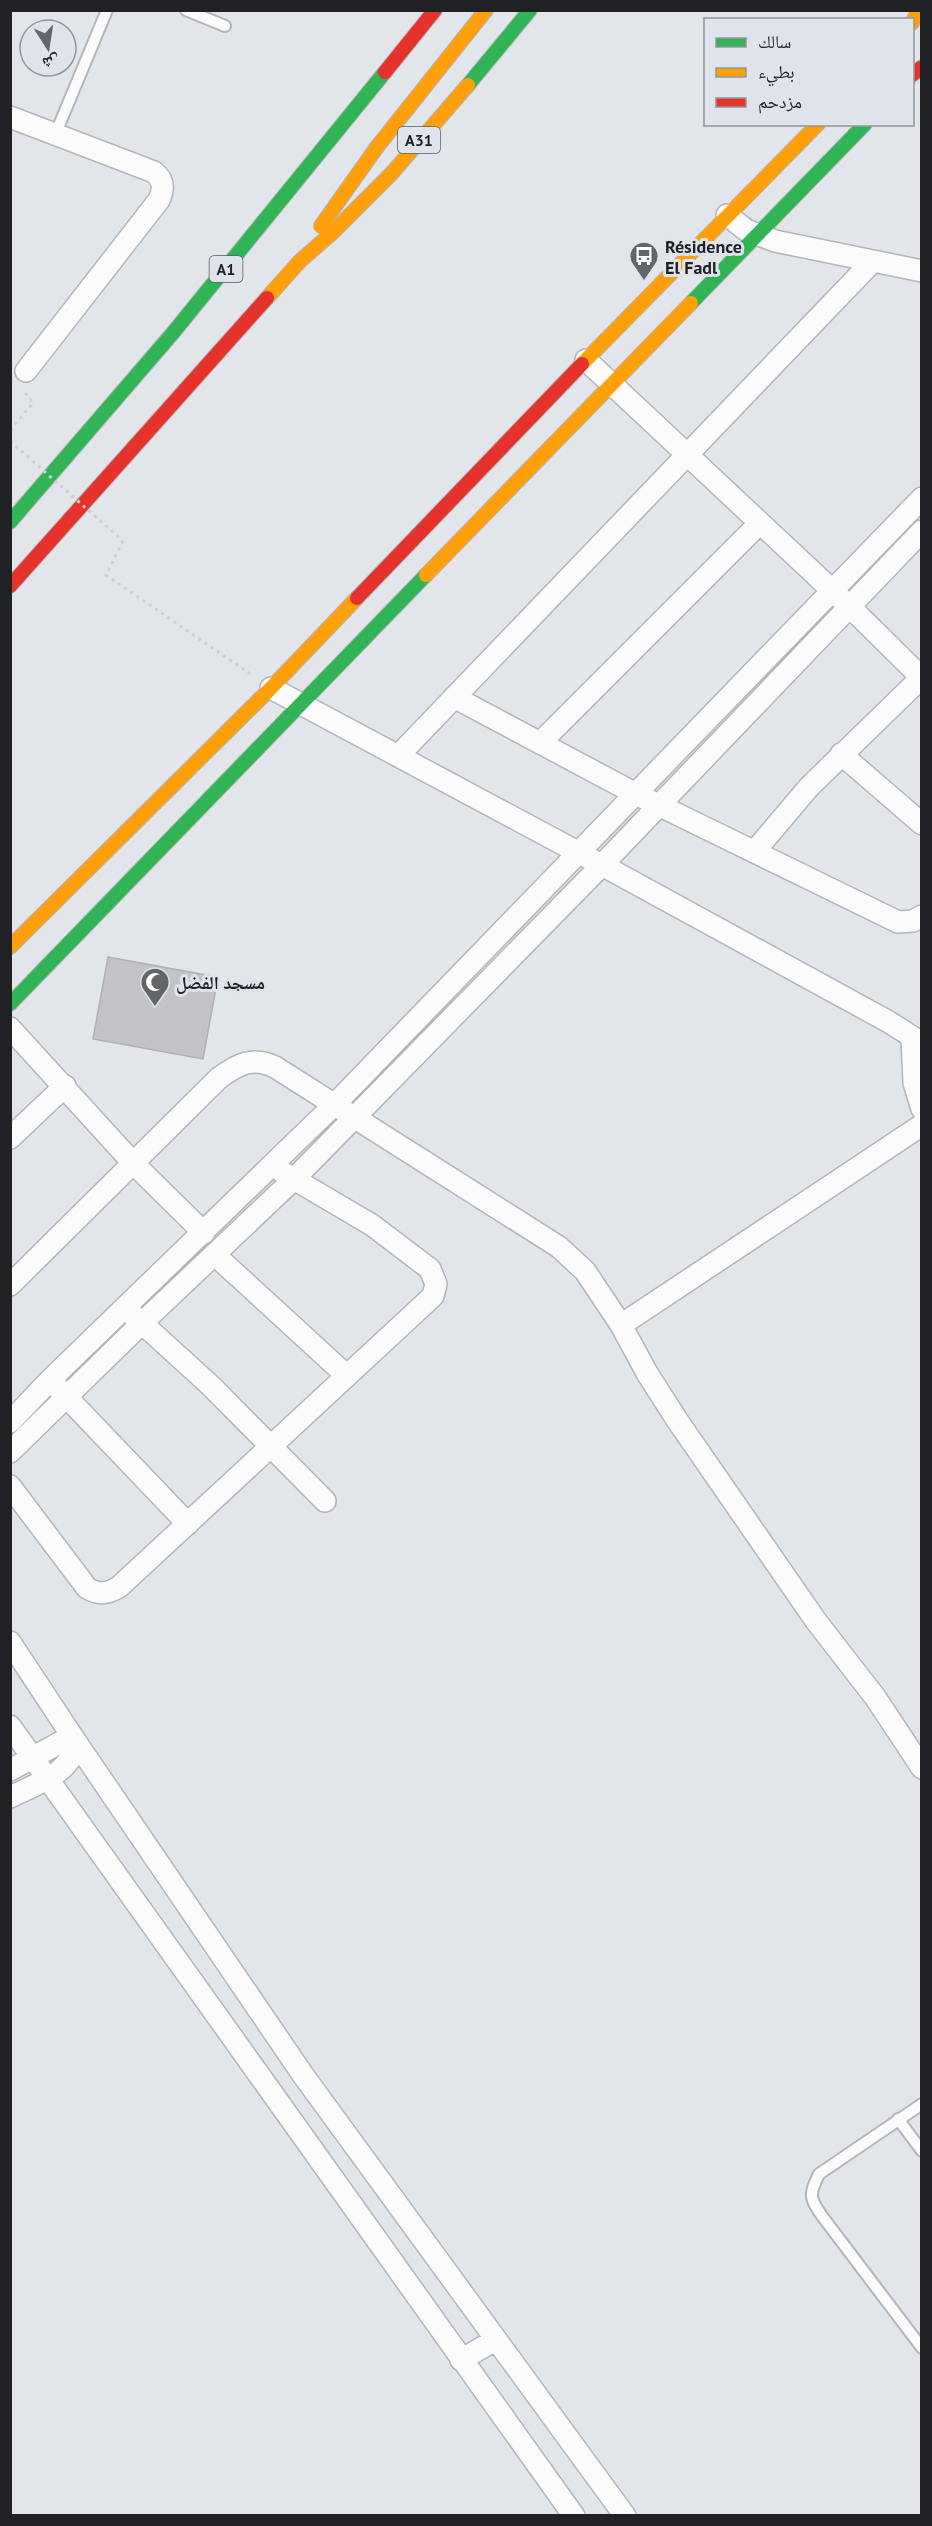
<svg xmlns="http://www.w3.org/2000/svg" width="932" height="2526" viewBox="0 0 932 2526" font-family="'PT Sans','Noto Naskh Arabic',sans-serif">
  <rect width="100%" height="100%" fill="#e2e5e9"/>
  <path fill="#c3c3c7" stroke="#afb0b3" stroke-width="1.5" d="M108 957 218 977 203 1059 93 1039Z"/>
  <g fill="none" stroke-linecap="round" stroke-linejoin="round">
    <g stroke="#b3b5b8" stroke-width="14">
      <path id="lane" d="M186 10 225 26
        M55 135 107 10
        M922 2104 819 2174C809 2195 809 2197 822 2216L922 2348
        M898 2119 922 2151"/>
    </g>
    <g stroke="#b3b5b8" stroke-width="24">
      <path id="street" d="M10 117 154 172C164 180 164 189 159 200L26 371
        M727 215 746 230 775 241 922 271
        M586 360 850 607 922 678
        M271 688 602 865 889 1022 922 1043
        M454 697 636 794 898 922 913 921 922 916
        M540 743 760 523
        M841 754 922 824
        M398 756 873 261
        M754 852 809 787 921 678
        M10 1028 134 1164 204 1233
        M912 1037 914 1083 922 1109
        M10 1138 65 1086
        M215 1255 347 1376
        M10 1285 219 1078C238 1064 253 1056 275 1067L559 1247 585 1271 621 1325 647 1373 677 1420 816 1621 875 1697 922 1768
        M132 1314 211 1386 325 1501
        M621 1325 922 1125
        M57 1387 188 1524
        M10 1422 51 1379 335 1104 922 498
        M10 1452 142 1323 294 1179 602 865 922 531
        M10 1486 87 1588C99 1595 107 1594 119 1587L433 1296 436 1284 430 1269 372 1225 282 1172
        M10 1642 72 1736 303 2075 625 2516
        M10 1726 574 2516
        M10 1770 72 1736C84 1769 32 1786 10 1797
        M461 2360 495 2340"/>
    </g>
    <g stroke="#b3b5b8" stroke-width="16">
      <path id="fast" d="M468 85 530 10
        M691 303 865 124
        M10 522 172 334 385 72
        M10 1004 426 575"/>
    </g>
    <g stroke="#b3b5b8" stroke-width="16">
      <path id="slow" d="M912 23 919 10
        M321 226 377 147 486 10
        M267 298 300 261 332 233 392 173 468 85
        M582 364 818 124
        M426 575 691 303
        M10 947 271 688 357 598"/>
    </g>
    <g stroke="#b3b5b8" stroke-width="16">
      <path id="jam" d="M385 72 435 10
        M912 75 922 67
        M10 586 267 298
        M357 598 582 364"/>
    </g>
    <path stroke="#cecfd0" stroke-width="3" stroke-dasharray="3 4.5" stroke-linecap="butt" d="M10 430 33 403 23 390
      M123 541 106 575 252 675"/>
    <use href="#lane" stroke="#fbfbfc" stroke-width="10"/>
    <use href="#street" stroke="#fbfbfc" stroke-width="21"/>
    <use href="#fast" stroke="#30b455" stroke-width="14"/>
    <use href="#slow" stroke="#ff9f0a" stroke-width="14"/>
    <use href="#jam" stroke="#e5322d" stroke-width="14"/>
    <path stroke="#cecfd0" stroke-width="3" stroke-dasharray="3 4.5" stroke-linecap="butt" d="M10 441 123 541"/>
  </g>
  <defs>
    <g id="bus-pin" transform="scale(1.5)"><path d="M0 17L-7.5 6A9.5 9.5 0 1 1 7.5 6Z" fill="#636669" stroke="#dfe4ec"/><path d="M-5-6H5V4H4V6H2V4H-2V6H-4V4H-5ZM-3.5-4V0h7V-4ZM-3.5 1.2v1.5H-2V1.2ZM2 1.2v1.5H3.5V1.2Z" fill="#fff"/></g>
    <g id="mosque-pin" transform="scale(1.5)"><path d="M0 17L-7.5 6A9.5 9.5 0 1 1 7.5 6Z" fill="#636669" stroke="#dfe4ec"/><path d="M3.5-4.9A6 6 0 1 0 3.5 4.9A5 5 0 1 1 3.5-4.9Z" fill="#fff"/></g>
  </defs>
  <g fill-rule="evenodd">
    <use href="#bus-pin" x="644" y="256"/>
    <use href="#mosque-pin" x="155" y="982"/>
  </g>
  <g text-anchor="middle" dominant-baseline="central" stroke-width="6" stroke-linejoin="round" paint-order="stroke">
    <g fill="#dfe4ec" stroke="#595c60" stroke-width="1.5">
      <rect x="398" y="127" width="42" height="26" rx="4.5"/>
      <rect x="209.5" y="256" width="33" height="26" rx="4.5"/>
    </g>
    <g font-size="16" font-weight="bold" fill="#1f2124">
      <text x="419" y="140">A31</text>
      <text x="226" y="269">A1</text>
    </g>
    <g font-size="18" font-weight="bold" fill="#1f2124" stroke="#dfe4ec" text-anchor="start">
      <text x="665" y="246">Résidence<tspan x="665" dy="21">El Fadl</tspan></text>
      <text x="176" y="982">مسجد الفضل</text>
    </g>
  </g>
  <rect width="932" height="2526" fill="none" stroke="#1f2124" stroke-width="24"/>
  <rect x="704" y="18" width="210" height="108" fill="#dfe4ec" stroke="#92969c" stroke-width="1.5"/>
  <rect x="716" y="38" width="30" height="9" fill="#30b455" stroke="#92969c" stroke-width="1.5"/>
  <text x="758" y="48" font-size="18" fill="#1f2124">سالك</text>
  <rect x="716" y="68" width="30" height="9" fill="#ff9f0a" stroke="#92969c" stroke-width="1.5"/>
  <text x="758" y="78" font-size="18" fill="#1f2124">بطيء</text>
  <rect x="716" y="98" width="30" height="9" fill="#e5322d" stroke="#92969c" stroke-width="1.5"/>
  <text x="758" y="108" font-size="18" fill="#1f2124">مزدحم</text>
  <g transform="translate(48 48) rotate(168)"><circle r="28" fill="#dfe4ec" stroke="#92969c" stroke-width="1.5"/>
  <path d="M0-4.5L10 22L0 15L-10 22Z" fill="#636669"/>
  <text y="-9" font-size="16" font-weight="bold" text-anchor="middle" fill="#1f2124">ش</text>
  </g>
</svg>
